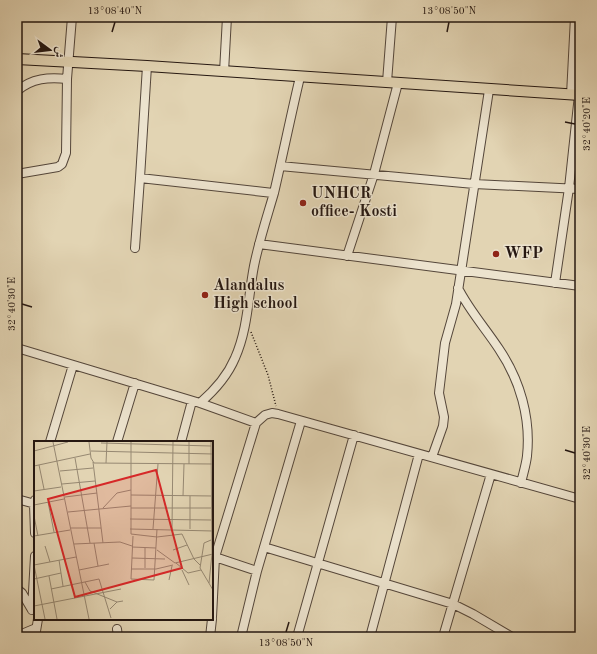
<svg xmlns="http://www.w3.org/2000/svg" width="597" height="654" viewBox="0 0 597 654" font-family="'Old Standard TT',Amiri,serif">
  <rect width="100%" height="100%" fill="#e2d4b3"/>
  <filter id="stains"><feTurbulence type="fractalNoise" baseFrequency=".005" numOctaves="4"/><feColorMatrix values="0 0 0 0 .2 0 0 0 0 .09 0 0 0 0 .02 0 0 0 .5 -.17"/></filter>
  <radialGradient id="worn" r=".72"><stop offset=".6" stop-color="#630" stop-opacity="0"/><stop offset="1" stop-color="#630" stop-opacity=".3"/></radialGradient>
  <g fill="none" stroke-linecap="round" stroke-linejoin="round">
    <g stroke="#54463a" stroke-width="10">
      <path id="minor" d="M224 72 227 17
        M387 82 392 17
        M17 91C32 78 49 77 67 79
        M571 95 575 17
        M280 166 474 184 580 189
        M17 174 58 167 62 164 66 153 67 79 72 17
        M140 178 273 193
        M259 244 580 286
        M135 248 140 178 147 66
        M347 256 374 174 398 83
        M555 283 569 188 579 95
        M458 288C469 310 486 329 499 349 520 380 531 418 527 456 526 465 523 474 521 483
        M17 348 200 403 256 423
        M200 403C215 390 227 377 235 358 248 329 248 297 254 266 259 241 267 217 274 193 283 154 291 115 300 77
        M50 442 73 365
        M117 442 135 383
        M181 442 192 401
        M432 457 443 426 444 417 439 393 445 343 456 304 489 90
        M17 499 35 504
        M35 500 34 504 35 533
        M264 547 453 604 473 614 512 637
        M212 556 257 571
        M17 589 22 593 32 610
        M32 610 35 556
        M212 617 215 557 256 423 265 415 272 413 278 414 580 499
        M117 629 118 637
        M17 636 36 628
        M35 637 38 619
        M210 637 212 619
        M241 637 257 571 301 421
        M297 637 354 435
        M370 637 419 454
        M443 637 491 474"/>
    </g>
    <g stroke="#251711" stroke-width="12">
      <path id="major" d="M17 59 147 66 580 95"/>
    </g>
    <path stroke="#251711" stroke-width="1.5" stroke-dasharray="1 2" stroke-linecap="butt" d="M251 332 268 375 276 406"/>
    <use href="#minor" stroke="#ece3ce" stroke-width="8"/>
    <use href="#major" stroke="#e2d4b3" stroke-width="10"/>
  </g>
  <path fill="none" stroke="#251711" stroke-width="1.5" d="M112 32 115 22M447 32 449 22M565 122 575 124M22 304 32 307M565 450 575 453M286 632 289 622"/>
  <g fill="#8f2418" stroke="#ece3ce" stroke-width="1.5">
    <circle cx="303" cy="203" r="4"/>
    <circle cx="496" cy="254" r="4"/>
    <circle cx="205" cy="295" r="4"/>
  </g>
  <g text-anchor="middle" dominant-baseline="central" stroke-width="3" stroke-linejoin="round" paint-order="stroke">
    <g font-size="16" font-weight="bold" fill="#251711" stroke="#ece3ce" text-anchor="start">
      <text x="311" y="194">UNHCR<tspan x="311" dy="18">office- Kosti</tspan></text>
      <text x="504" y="254">WFP</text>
      <text x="213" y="286">Alandalus<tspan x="213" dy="18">High school</tspan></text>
    </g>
  </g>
  <g transform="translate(34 441)">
    <rect width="179" height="179" fill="#e2d4b3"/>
    <path fill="none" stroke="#968872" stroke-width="1" d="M19 1 55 178M55 1 57 17 60 22 179 23M97 1V93L123 96 148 93 160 118 166 124M67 2 177 5M0 10 34 1M57 10 179 13M41 17 56 102M59 21 69 102M72 22 73 1M155 23V1M5 24 10 48M0 25 56 13M26 30 59 27M28 43 61 40M0 50 27 46M97 54 179 55M149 55 150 23M156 55V88M31 56 63 52M14 61 20 91M0 64 30 58M69 67 83 52 97 49M97 67H177M34 71 97 65M0 75 4 95M96 78 177 79M37 87H67M96 88 179 90M119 88 124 23M138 88 139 1M0 95 36 89M99 95 97 138 120 139 123 88M177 99 170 102 166 127 179 149M60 102 64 125M40 103 86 101 98 105M11 105 16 121M98 106 122 107M123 109 141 122 179 113M139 109 153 104M98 117 131 118M25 119 29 145M142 122 154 132 167 129M0 124 11 178M0 124 42 116M111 127V107M97 128H122L139 124M45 129 75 123M148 129 155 144M15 135 23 178M0 138 27 132M135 139 138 125M51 141 56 150 83 161M175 142 178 113 177 1M17 148 65 138 77 177M0 165 87 148M76 168 83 161 89 160"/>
    <path fill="#d62828" fill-opacity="0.15" stroke="#d62828" stroke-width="2" d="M122 29 148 127 41 156 14 58Z"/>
    <rect width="179" height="179" fill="none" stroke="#251711" stroke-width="2"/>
  </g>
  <rect width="597" height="654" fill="none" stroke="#e2d4b3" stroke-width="44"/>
  <g transform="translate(50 50) rotate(105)" stroke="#ece3ce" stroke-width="3" paint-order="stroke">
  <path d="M0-3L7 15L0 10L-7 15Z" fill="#251711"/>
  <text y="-6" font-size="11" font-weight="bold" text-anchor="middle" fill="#251711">ش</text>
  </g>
  <rect x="22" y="22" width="553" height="610" fill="none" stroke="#251711" stroke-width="1.5"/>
  <g font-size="10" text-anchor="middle" fill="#251711">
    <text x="115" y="14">13°08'40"N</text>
    <text x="449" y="14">13°08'50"N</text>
    <text transform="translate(586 124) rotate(-90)" y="4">32°40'20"E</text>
    <text transform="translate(11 304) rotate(-90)" y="4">32°40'30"E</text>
    <text transform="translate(586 453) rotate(-90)" y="4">32°40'30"E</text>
    <text x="286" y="646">13°08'50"N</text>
  </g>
  <rect width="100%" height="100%" filter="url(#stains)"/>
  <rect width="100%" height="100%" fill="url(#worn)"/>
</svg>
